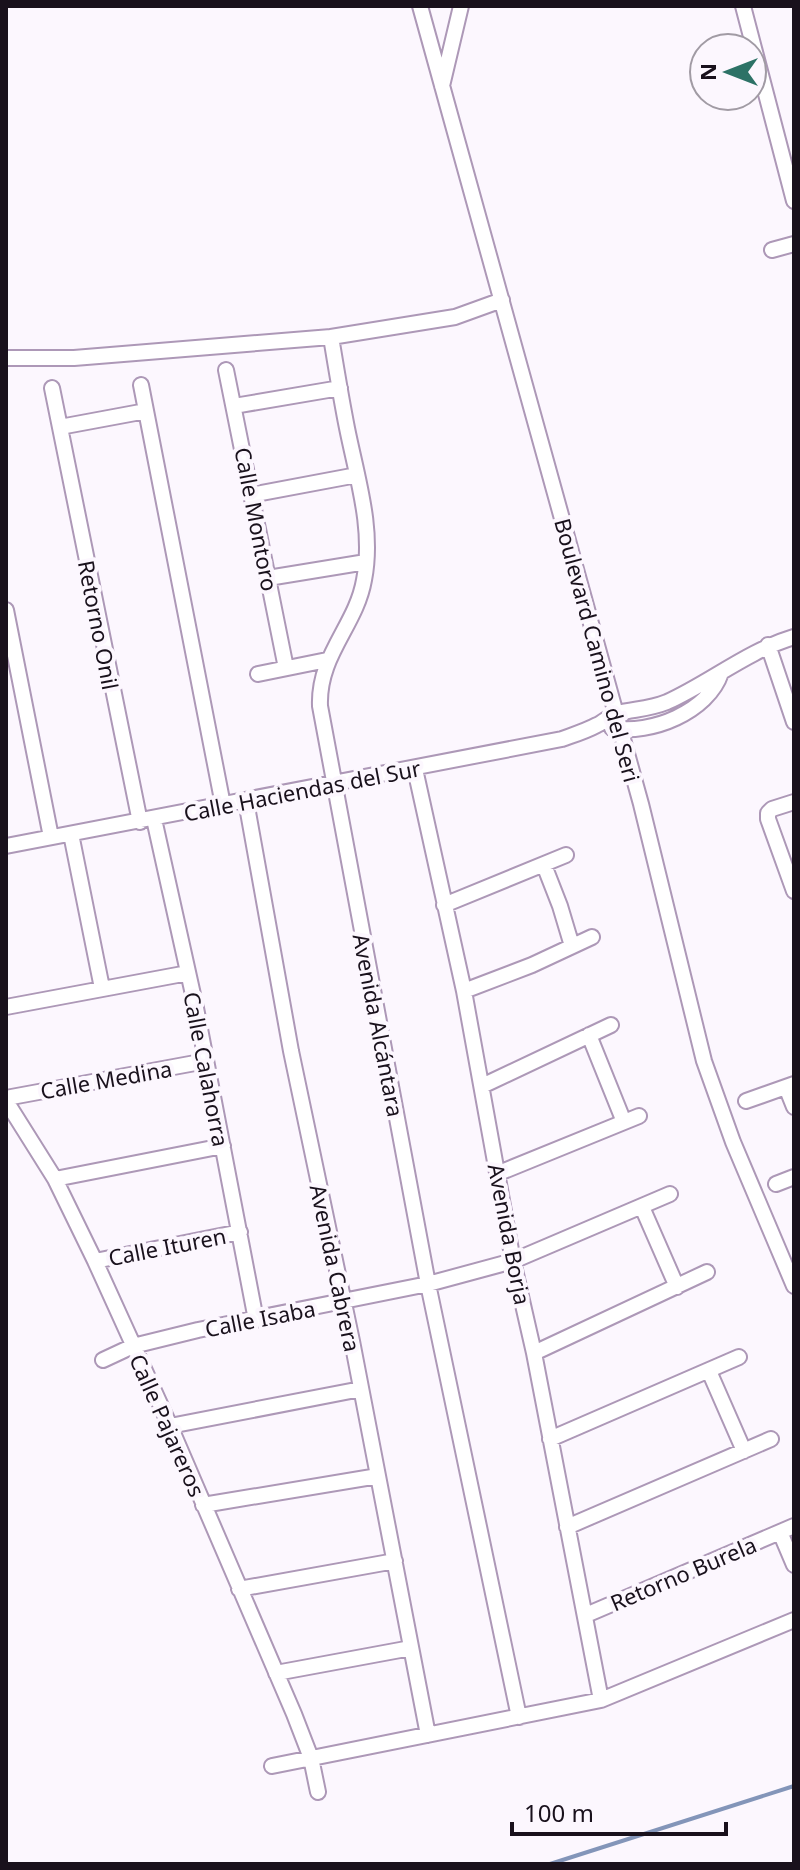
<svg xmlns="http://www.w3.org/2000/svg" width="800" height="1870" viewBox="0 0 800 1870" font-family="'Noto Sans',sans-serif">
  <rect width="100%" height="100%" fill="#fcf7fe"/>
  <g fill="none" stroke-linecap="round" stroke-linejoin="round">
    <path stroke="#8395b9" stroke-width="4" d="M550 1864 794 1786"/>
    <g stroke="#ad98b7" stroke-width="18">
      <path id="street" d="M420 6 641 804 704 1061 733 1142 794 1286
        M743 6 794 201
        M442 86 461 6
        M772 250 794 244
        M331 337C336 367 341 398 347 428 357 478 374 529 364 580 356 626 318 655 320 706L428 1284 519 1717
        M6 358H74L331 337 455 317 502 300
        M226 370 286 668
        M141 385 223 805
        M52 388 140 822
        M234 406 340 388
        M60 427 146 411
        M251 495 357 475
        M268 578 366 562
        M6 610 51 837
        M768 645 794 722
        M258 674 327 660
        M612 728C651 735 708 712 721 673
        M415 769 464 991 513 1261 534 1353 601 1700
        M246 801 291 1051 352 1341 428 1735
        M794 802 772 809 768 813V819L794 891
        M154 819 196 1008 256 1320
        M71 834 102 988
        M6 846 562 739C573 735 586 731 597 725 604 722 610 715 618 713 635 709 650 709 667 702 711 682 747 651 794 637
        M544 865 560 906 572 946
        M444 905 566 855
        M464 991 532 965 592 937
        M6 1007 188 973
        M589 1035 624 1122
        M482 1086 611 1025
        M786 1087 794 1107
        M6 1098 206 1061
        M6 1101 55 1179 95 1261 170 1426 294 1714 311 1758 318 1792
        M746 1101 794 1084
        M499 1173 639 1116
        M55 1179 223 1146
        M776 1184 794 1177
        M642 1207 677 1287
        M95 1261 240 1232
        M534 1353 707 1272
        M103 1360 133 1346 198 1330 428 1284 513 1261 670 1194
        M709 1371 744 1451
        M170 1426 361 1389
        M550 1439 739 1357
        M203 1505 378 1476
        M567 1527 771 1439
        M780 1532 794 1565
        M239 1589 395 1561
        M586 1615 794 1526
        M276 1673 411 1648
        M272 1766 601 1700 794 1620"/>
    </g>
    <use href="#street" stroke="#fff" stroke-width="14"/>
  </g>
  <g text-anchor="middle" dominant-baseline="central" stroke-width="8" stroke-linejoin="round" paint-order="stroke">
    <g font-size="22" fill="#19111c" stroke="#fcf7fe">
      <text transform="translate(257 519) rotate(79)">Calle Montoro</text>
      <text transform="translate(99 625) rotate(79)">Retorno Onil</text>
      <text transform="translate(598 650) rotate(75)">Boulevard Camino del Seri</text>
      <text transform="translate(302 790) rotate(-11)">Calle Haciendas del Sur</text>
      <text transform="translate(379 1025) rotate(79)">Avenida Alcántara</text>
      <text transform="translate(207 1069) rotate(79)">Calle Calahorra</text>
      <text transform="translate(106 1079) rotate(-10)">Calle Medina</text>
      <text transform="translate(510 1234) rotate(79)">Avenida Borja</text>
      <text transform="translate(167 1246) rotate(-11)">Calle Ituren</text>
      <text transform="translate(336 1268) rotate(78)">Avenida Cabrera</text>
      <text transform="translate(260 1318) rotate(-11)">Calle Isaba</text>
      <text transform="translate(168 1425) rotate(66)">Calle Pajareros</text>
      <text transform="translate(683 1573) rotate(-23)">Retorno Burela</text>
    </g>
  </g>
  <rect width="800" height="1870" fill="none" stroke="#19111c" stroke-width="16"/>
  <g transform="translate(728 72) rotate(270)"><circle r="38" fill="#fcf7fe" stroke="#a19ba4" stroke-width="2"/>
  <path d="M0-6L14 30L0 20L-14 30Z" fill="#2d7266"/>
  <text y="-12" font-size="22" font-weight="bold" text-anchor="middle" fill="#19111c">N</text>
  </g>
  <path d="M512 1822v12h214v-12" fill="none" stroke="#19111c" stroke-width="4"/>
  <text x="524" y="1822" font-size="24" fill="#19111c" stroke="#fcf7fe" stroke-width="6" paint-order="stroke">100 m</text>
</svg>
